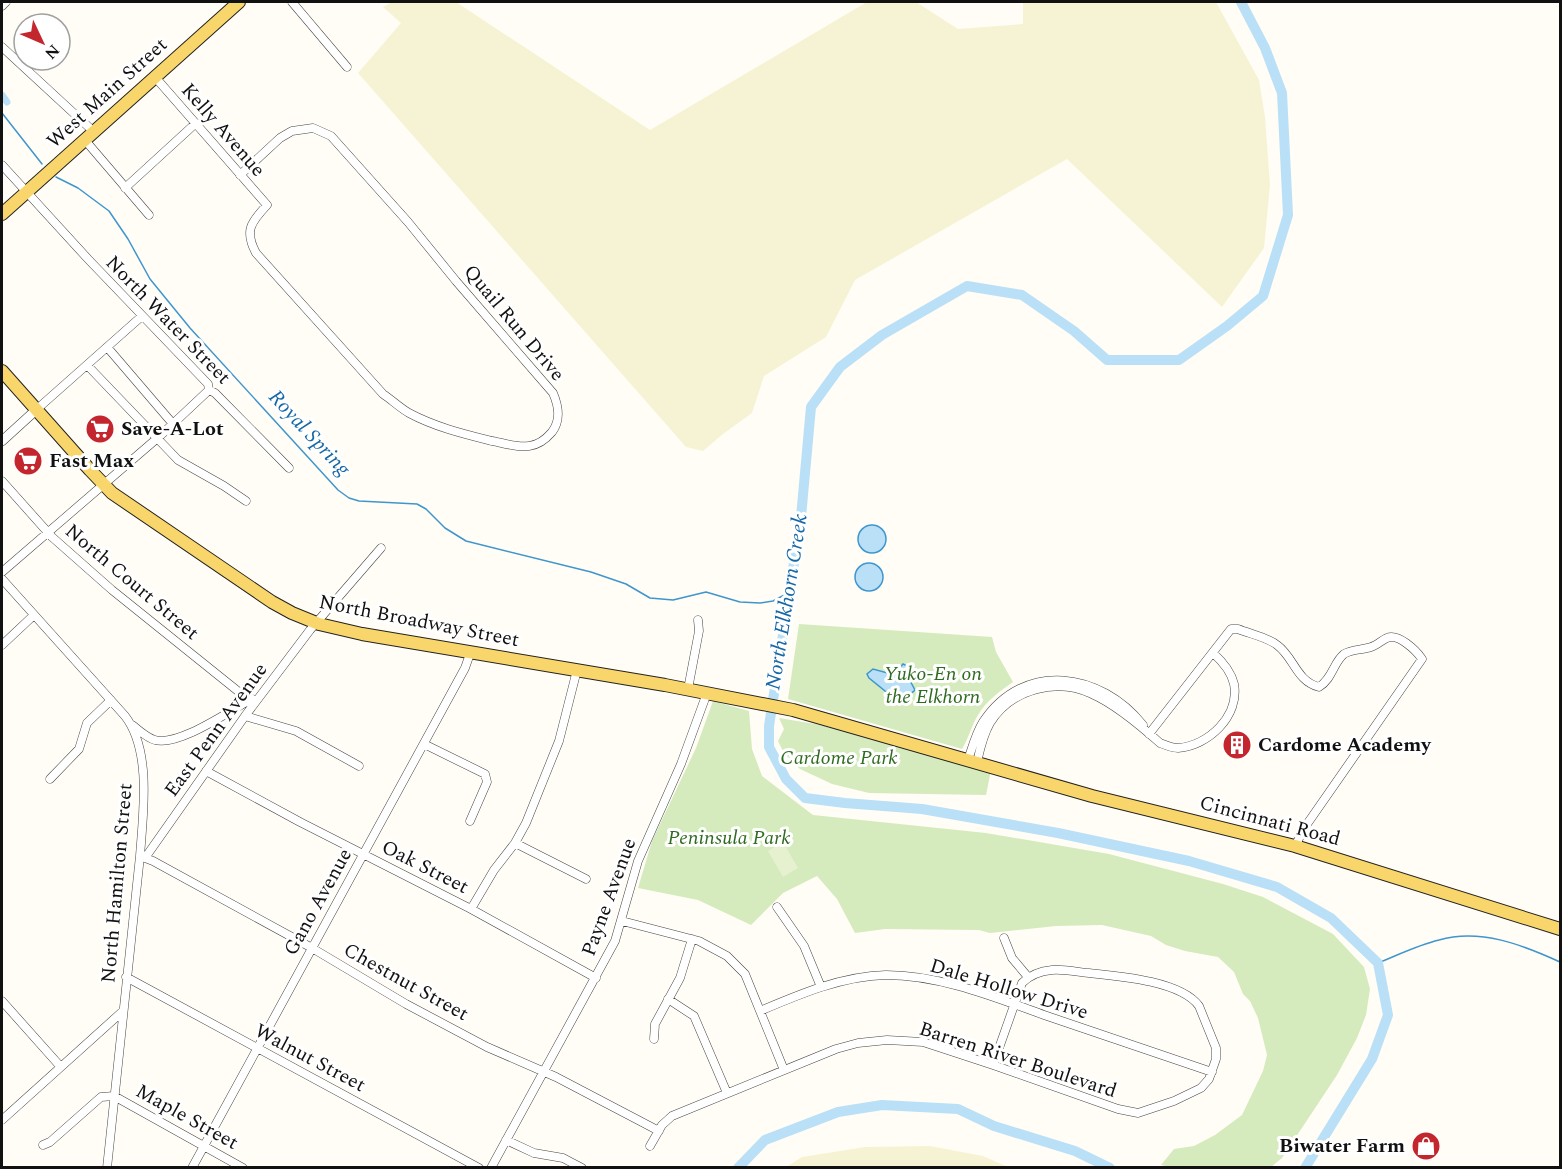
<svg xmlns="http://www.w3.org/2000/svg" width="1562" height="1169" viewBox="0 0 1562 1169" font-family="Spectral,serif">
  <rect width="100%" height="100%" fill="#fffdf5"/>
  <path fill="#f6f3d4" d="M392 2H456L650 130 867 2H916L958 29 1023 24V2H1216L1259 80 1265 117 1270 185 1264 248 1222 307 1067 159 855 280 826 337 764 376 752 413 723 434 703 451 686 447 358 73 401 23 383 7Z
    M930 1146 983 1156 1008 1167H786L802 1157 865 1147Z"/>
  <path fill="#d5ebbd" d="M799 624 992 637 996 652 1013 682C1000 691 986 701 978 715 971 726 969 738 962 749L788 699Z
    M713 701 749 711 752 749 762 776 813 815 986 833 1109 854 1223 884 1263 897 1333 934 1364 967 1370 989 1366 1015 1357 1038 1337 1075 1282 1158 1271 1167H1171L1161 1165 1174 1149 1194 1146 1215 1135 1242 1115 1263 1071 1267 1055 1258 1018 1250 1001 1243 994 1234 972 1218 957 1185 951 1166 945 1151 936 1102 925 1056 926 990 933 979 930 885 929 855 933 837 899 817 876 783 893 751 925 698 900 638 888 652 841 696 748Z
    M779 718 821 725 991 770 986 795 869 793 832 784 800 769 784 753 778 741 784 729Z"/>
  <path fill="#e6f2cf" d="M783 842 798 868 783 877 768 851Z"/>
  <path fill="#b9e0f7" stroke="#3f96cf" stroke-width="1.5" d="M858 539a14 14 0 1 1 28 0a14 14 0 1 1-28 0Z
    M855 577a14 14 0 1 1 28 0a14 14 0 1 1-28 0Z
    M903 664 909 667 907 675 915 690 900 703 869 678 867 674 873 669 891 674 898 670Z"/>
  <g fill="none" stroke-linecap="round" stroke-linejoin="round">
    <path stroke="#3f96cf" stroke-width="1.5" d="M2 113 42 164
      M56 177 78 188 109 211 128 239 150 279 190 328 338 490 349 498 359 501 417 504 426 509 445 528 466 541 591 572 626 584 650 598 673 600 706 592 740 602 760 603 773 601 790 592
      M1378 963C1398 955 1418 945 1439 940 1480 928 1523 945 1560 962"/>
    <path stroke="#b9e0f7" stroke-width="7" d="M2 95 7 102"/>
    <path stroke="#b9e0f7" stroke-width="10" d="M1241 2 1265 48 1282 93 1288 215 1263 296 1227 326 1179 360H1107L1074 331 1022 295 967 286 882 335 840 367 811 407 801 517 769 726V747L786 779 805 798 845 803 922 809 1058 833 1189 861 1277 887 1331 918 1378 963 1388 1015 1372 1059 1305 1168
      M738 1168 765 1140 838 1112 882 1105 958 1109 994 1126 1075 1151 1110 1168"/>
    <g stroke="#444" stroke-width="9">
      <path id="minor" d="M292 2 347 67
        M2 6 6 2
        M2 47 93 131
        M155 77 267 205C251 222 244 231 256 253L383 394C392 400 400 408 409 413 435 427 464 434 492 441 504 443 517 448 529 446 538 445 546 439 552 432 561 420 559 407 553 393L456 281 408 222 331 136 313 128 292 131 280 138 240 175
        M84 139 149 215
        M2 165 88 259 208 384 209 390 215 393 289 468
        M125 188 196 123
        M107 347 173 424
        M87 365 178 460 224 486 246 501
        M36 410 142 316
        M2 481 52 537 112 590 249 700
        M2 572 161 435 209 390
        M2 579 125 716C152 751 143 814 140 856L107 1168
        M2 645 34 615
        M688 689 699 631 698 620
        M245 716 296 731 359 766
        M132 725C139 730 147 738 155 740 179 747 230 710 252 699
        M1149 734 1231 629H1238C1250 634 1267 637 1277 645 1294 657 1296 681 1319 687 1333 678 1333 663 1344 654 1352 649 1363 650 1371 647 1377 645 1382 640 1387 638 1398 633 1416 650 1422 659L1305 827 1295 846
        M424 744 485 774 487 782 470 821
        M968 760C972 748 976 733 983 722 1024 660 1101 672 1143 725
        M977 762C980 749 983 735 990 723 1011 689 1057 677 1092 694 1115 704 1141 726 1160 743 1165 745 1172 748 1178 748 1208 746 1240 716 1234 684 1231 671 1222 661 1213 653
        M206 771 300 822 471 909 596 978
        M50 779 79 749 87 723 111 700
        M515 843 586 879
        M140 856 153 861 312 948 406 1004 487 1047 556 1077 659 1131
        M145 858 245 716 310 630 381 548
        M777 907 804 946 821 987
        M471 909 494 870 515 843 526 823 559 741 577 670
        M622 921 699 941 727 956 745 974 784 1070
        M1004 938 1012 958 1028 977
        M126 977 479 1168
        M668 999 694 1016 727 1093
        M2 1001 60 1066
        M760 1011C800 994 842 976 886 975 940 975 994 997 1044 1015 1100 1034 1156 1053 1212 1072
        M654 1039 655 1024 680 978 692 939
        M2 1120 123 1011
        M506 1140 534 1153 563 1158 582 1168
        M43 1145 50 1142 101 1097 114 1096 243 1168
        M650 1146 662 1125 672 1116 836 1049 858 1043 887 1040 923 1042 993 1065 1118 1109 1138 1113 1174 1101 1201 1088 1209 1079 1216 1059V1048L1199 1006C1181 981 1119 976 1089 973 1077 972 1064 969 1052 970 1041 971 1030 975 1022 983L993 1065
        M192 1168 465 668 471 651
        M491 1168 615 941 638 861 681 764 707 693"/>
    </g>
    <g stroke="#444" stroke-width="10">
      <path id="tertiary" d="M2 441 36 410"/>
    </g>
    <g stroke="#222" stroke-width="14">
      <path id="primary" d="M2 214 239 2
        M2 371 90 470 112 493 272 602 292 613 319 624 362 634 665 685 793 710 1092 796 1295 846 1560 929"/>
    </g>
    <use href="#minor" stroke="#fff" stroke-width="8"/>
    <use href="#tertiary" stroke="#fff" stroke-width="9"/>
    <use href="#primary" stroke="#f9d66b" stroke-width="12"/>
  </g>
  <defs>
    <g id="supermarket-disc" transform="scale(1.5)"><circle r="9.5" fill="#c4262e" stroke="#fff"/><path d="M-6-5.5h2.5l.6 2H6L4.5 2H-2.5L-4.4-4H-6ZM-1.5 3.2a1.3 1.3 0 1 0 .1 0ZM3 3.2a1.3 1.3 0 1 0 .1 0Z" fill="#fff"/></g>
    <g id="building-disc" transform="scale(1.5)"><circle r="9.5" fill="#c4262e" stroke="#fff"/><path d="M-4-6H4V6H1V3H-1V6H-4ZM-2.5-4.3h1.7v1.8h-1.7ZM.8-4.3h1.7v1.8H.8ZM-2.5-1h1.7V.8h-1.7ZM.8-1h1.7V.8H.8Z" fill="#fff"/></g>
    <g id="shop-disc" transform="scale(1.5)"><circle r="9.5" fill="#c4262e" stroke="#fff"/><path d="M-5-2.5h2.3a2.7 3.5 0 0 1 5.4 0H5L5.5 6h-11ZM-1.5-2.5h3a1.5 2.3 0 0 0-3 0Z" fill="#fff"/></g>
  </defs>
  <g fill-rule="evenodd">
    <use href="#supermarket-disc" x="100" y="429"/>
    <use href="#supermarket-disc" x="28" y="461"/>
    <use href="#building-disc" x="1237" y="745"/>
    <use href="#shop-disc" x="1426" y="1146"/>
  </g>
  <g text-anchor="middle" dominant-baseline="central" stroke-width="6" stroke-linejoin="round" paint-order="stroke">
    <g font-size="20" fill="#111" stroke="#fff">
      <text transform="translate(107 93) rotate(-42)">West Main Street</text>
      <text transform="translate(223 130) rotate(49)">Kelly Avenue</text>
      <text transform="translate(168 320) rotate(46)">North Water Street</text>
      <text transform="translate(514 323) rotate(50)">Quail Run Drive</text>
      <text transform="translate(132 582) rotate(40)">North Court Street</text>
      <text transform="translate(419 621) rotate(11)">North Broadway Street</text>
      <text transform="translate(216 730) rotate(-54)">East Penn Avenue</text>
      <text transform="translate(1270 821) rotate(15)">Cincinnati Road</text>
      <text transform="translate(425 867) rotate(27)">Oak Street</text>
      <text transform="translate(117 883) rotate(-85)">North Hamilton Street</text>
      <text transform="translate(609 897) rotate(-70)">Payne Avenue</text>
      <text transform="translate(318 902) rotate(-61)">Gano Avenue</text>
      <text transform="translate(406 982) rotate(29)">Chestnut Street</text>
      <text transform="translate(1009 989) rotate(17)">Dale Hollow Drive</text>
      <text transform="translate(310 1058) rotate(28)">Walnut Street</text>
      <text transform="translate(1018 1060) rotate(18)">Barren River Boulevard</text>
      <text transform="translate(187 1117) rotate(29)">Maple Street</text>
    </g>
    <g font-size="20" font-weight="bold" fill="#111" stroke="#fff" text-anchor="start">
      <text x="121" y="429">Save-A-Lot</text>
      <text x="49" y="461">Fast Max</text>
      <text x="1258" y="745">Cardome Academy</text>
      <text x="1405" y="1146" text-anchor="end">Biwater Farm</text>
    </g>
    <g font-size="20" font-style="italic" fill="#2f6b1f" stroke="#fff">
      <text x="933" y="674">Yuko-En on<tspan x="933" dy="23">the Elkhorn</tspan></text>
      <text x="839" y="758">Cardome Park</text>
      <text x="729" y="838">Peninsula Park</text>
    </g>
    <g font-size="21" font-style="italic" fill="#1768a6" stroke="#fff">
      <text transform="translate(309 433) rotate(47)">Royal Spring</text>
      <text transform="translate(787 602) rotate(-81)">North Elkhorn Creek</text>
    </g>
  </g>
  <rect width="1562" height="1169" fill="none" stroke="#111111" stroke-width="6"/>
  <g transform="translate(42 42) rotate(134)"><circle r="28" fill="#ffffff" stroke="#a0a0a0" stroke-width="1.5"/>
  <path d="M0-4.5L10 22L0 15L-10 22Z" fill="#c4262e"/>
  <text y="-9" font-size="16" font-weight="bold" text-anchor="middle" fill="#111111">N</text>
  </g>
</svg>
